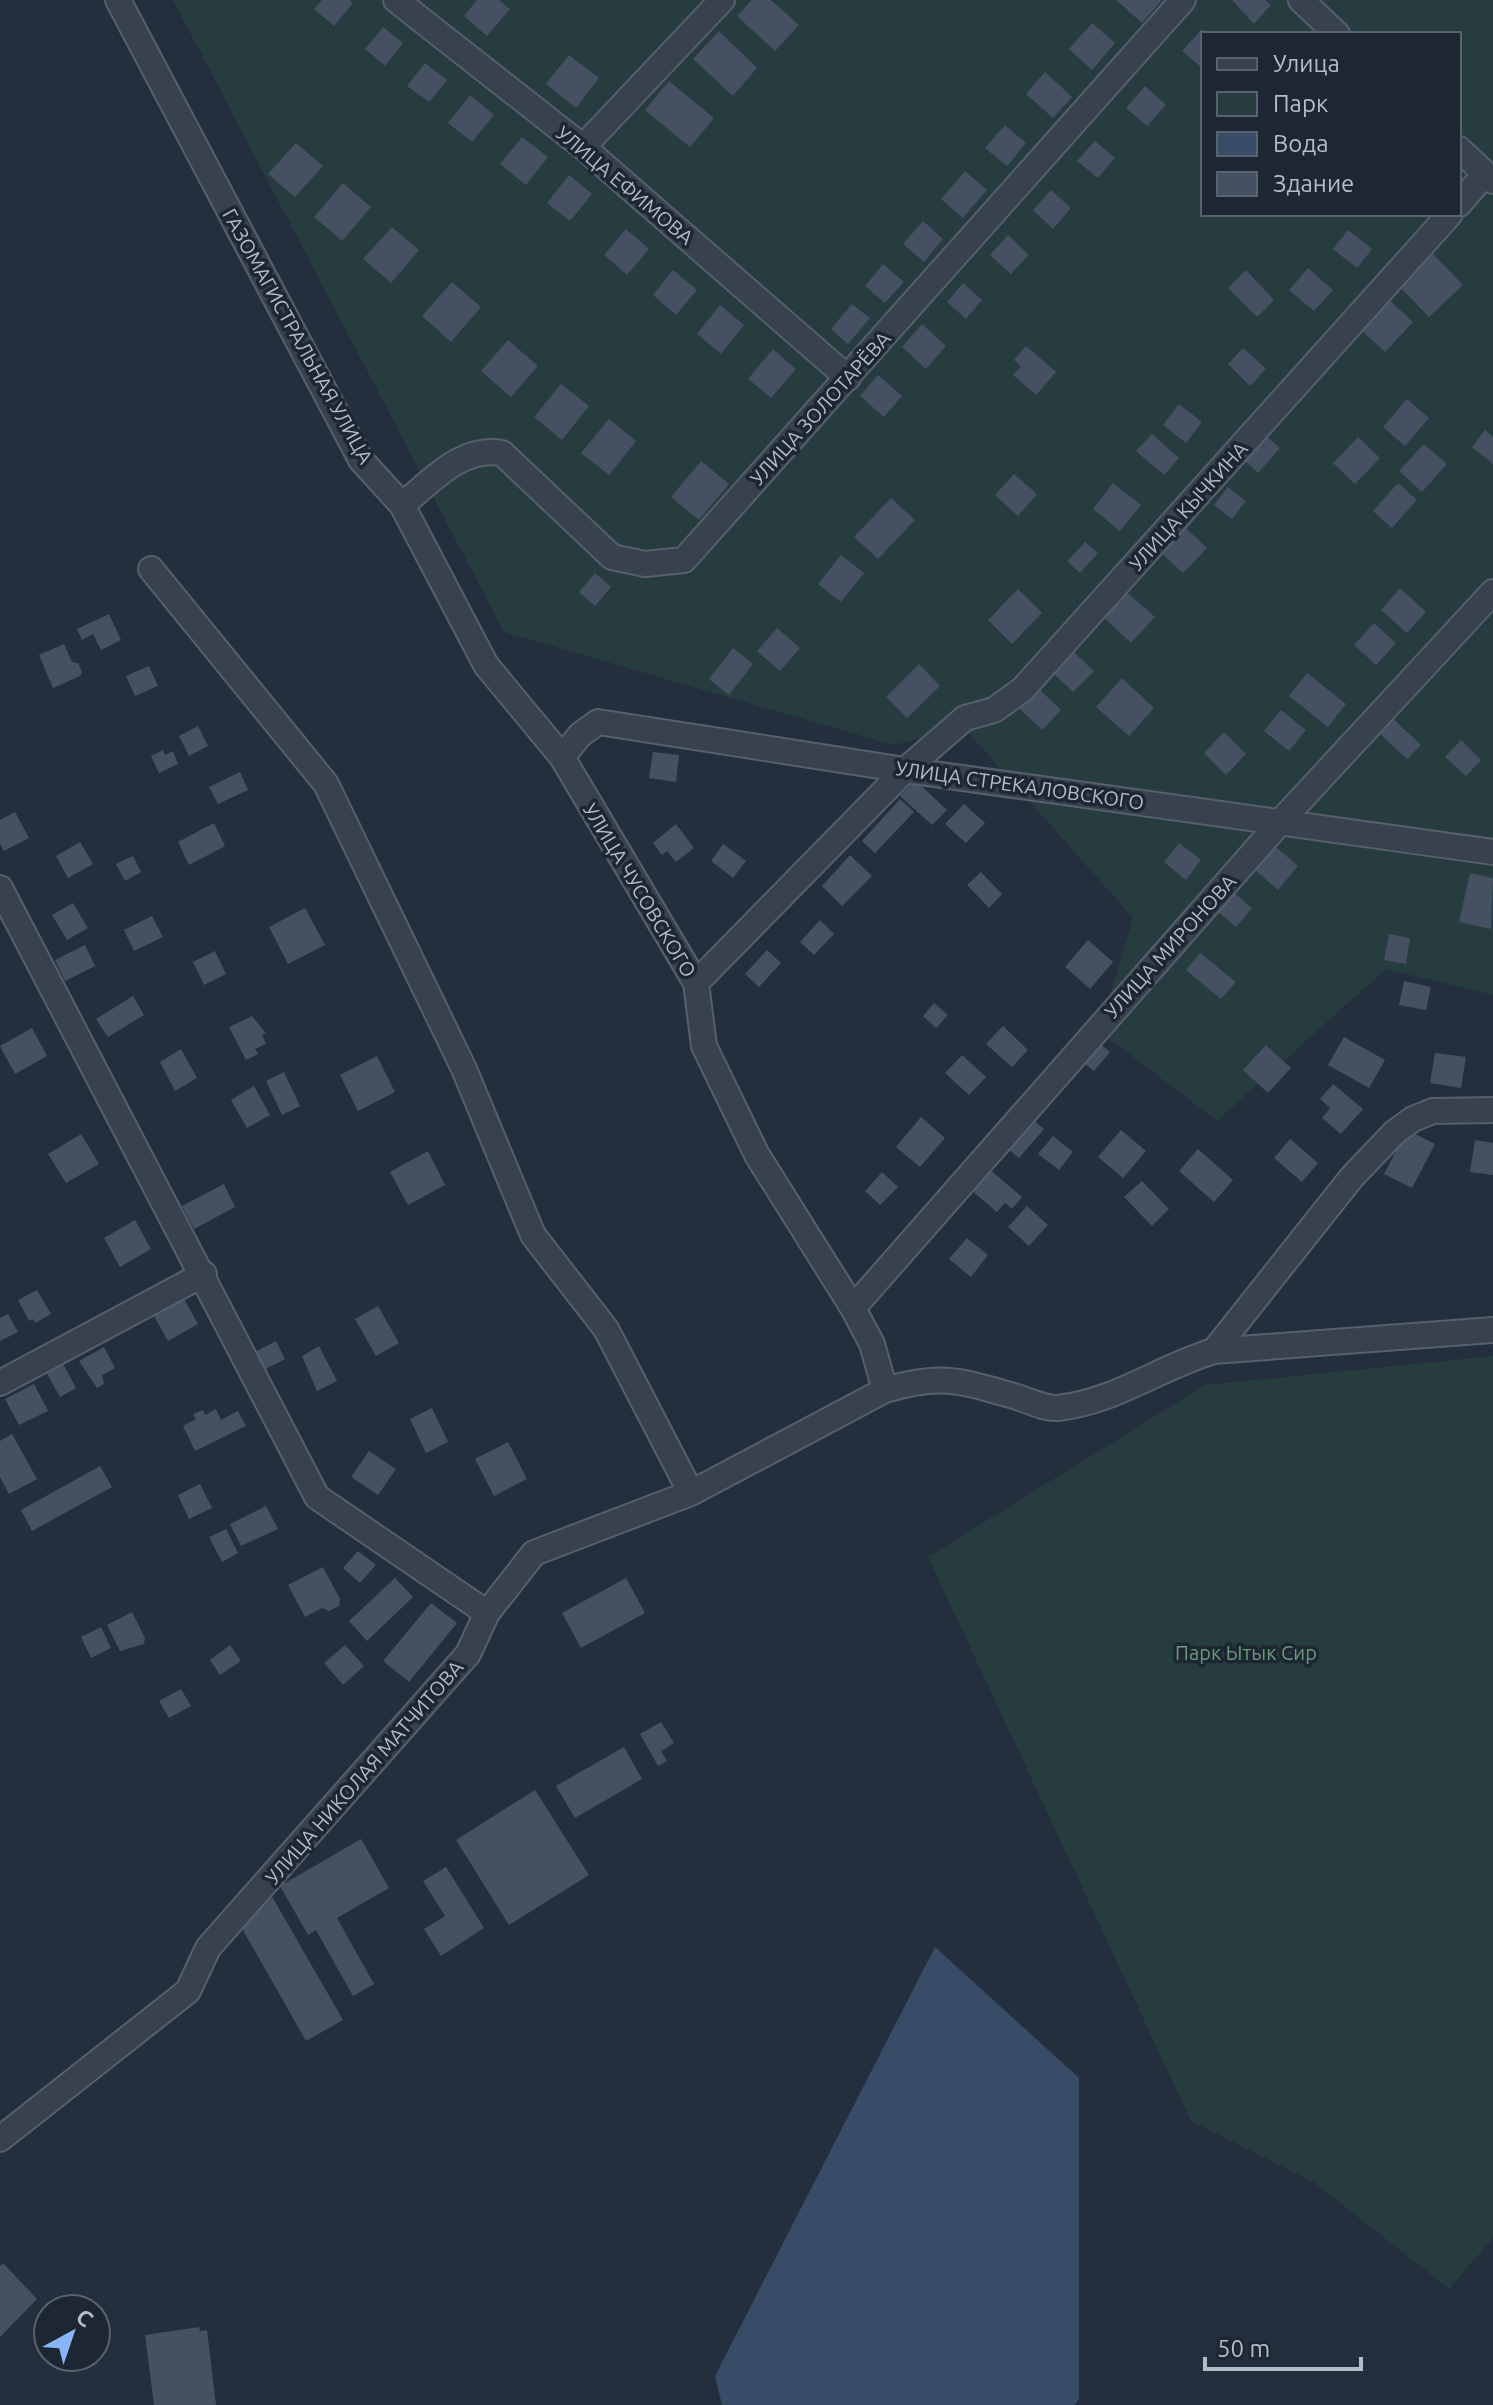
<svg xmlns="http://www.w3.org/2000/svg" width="1493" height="2405" viewBox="0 0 1493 2405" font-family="Ubuntu,sans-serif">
  <rect width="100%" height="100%" fill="#242f3e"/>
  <path fill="#263c3f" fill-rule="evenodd" d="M173 0H1493V995L1386 969 1217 1121 1099 1031 1133 918 964 728 893 745 504 632ZM1203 34H1459V214H1203Z
    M1493 1356V2238L1449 2289 1315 2183 1191 2121 928 1557 1205 1385Z"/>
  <path fill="#394c67" d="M935 1947 1079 2078V2398L1075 2405H722L715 2376Z"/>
  <path fill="#455162" d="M322 0H349L353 3 334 26 314 9Z
    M477 0H499L510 9 487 36 464 16Z
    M752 0H771L799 25 775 51 737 16Z
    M1116 0H1160L1161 1 1142 23Z
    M1232 0H1265L1271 5 1254 24Z
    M1092 23 1115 43 1092 70 1069 49Z
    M383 27 403 43 385 66 365 49Z
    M1202 29 1208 34H1203V69L1182 51Z
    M719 31 757 68 733 96 693 59Z
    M569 55 599 78 576 108 546 84Z
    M425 63 447 80 429 102 407 86Z
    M1045 72 1072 97 1053 118 1026 94Z
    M669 81 714 118 690 147 645 110Z
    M1145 86 1166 105 1147 126 1126 108Z
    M470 95 494 115 472 142 448 123Z
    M1005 125 1026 143 1007 166 985 148Z
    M522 137 548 157 526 185 500 164Z
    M1095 141 1115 158 1098 178 1077 161Z
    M296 143 323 166 295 197 268 174Z
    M965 171 987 190 963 218 941 199Z
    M569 175 592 194 570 221 547 203Z
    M343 183 371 207 342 241 314 217Z
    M1051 190 1071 208 1053 229 1033 210Z
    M923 221 943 239 924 262 903 244Z
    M392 227 419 250 391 283 363 259Z
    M626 229 649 249 627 275 604 255Z
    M1348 230 1372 249 1357 268 1333 249Z
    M1008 235 1029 255 1011 274 990 255Z
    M1432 253 1463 285 1429 317 1398 285Z
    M883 264 904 282 885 303 865 286Z
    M1308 268 1333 290 1314 311 1289 290Z
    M673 270 697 290 676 315 653 295Z
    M1246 270 1274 300 1257 317 1228 288Z
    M452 282 481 307 451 342 422 316Z
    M963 283 982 300 966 319 947 302Z
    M1385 296 1413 322 1385 352 1357 326Z
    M852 304 870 318 848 344 831 329Z
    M720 305 744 325 721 354 697 334Z
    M922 324 946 346 926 369 902 347Z
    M508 340 538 366 511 397 481 371Z
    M1026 346 1056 372 1036 395 1013 375 1021 366 1014 360Z
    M1243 348 1266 369 1250 386 1228 364Z
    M773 349 796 369 771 398 748 379Z
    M878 375 902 396 884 417 860 396Z
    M561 384 589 406 562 440 534 417Z
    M1407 399 1429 418 1405 446 1383 427Z
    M1179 404 1202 422 1186 443 1163 425Z
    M609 419 636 441 609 475 581 453Z
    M1485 430 1493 437V464L1472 447Z
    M1262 432 1280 448 1258 473 1241 457Z
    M1152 434 1179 458 1164 475 1136 451Z
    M1358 437 1380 458 1355 484 1333 463Z
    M1424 444 1447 464 1422 492 1399 471Z
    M701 461 729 484 699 520 671 497Z
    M1014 474 1037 494 1018 516 995 495Z
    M1113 483 1141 505 1120 531 1093 509Z
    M1398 483 1417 500 1392 528 1373 511Z
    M1228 487 1246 501 1232 519 1214 505Z
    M891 498 915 520 878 559 854 537Z
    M1180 523 1207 548 1183 573 1156 548Z
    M1085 542 1098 553 1080 573 1067 561Z
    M841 555 864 573 841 602 818 584Z
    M595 573 611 587 595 606 579 592Z
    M1120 586 1155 617 1131 643 1097 611Z
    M1400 588 1426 612 1407 633 1381 610Z
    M1018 589 1042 613 1012 644 988 620Z
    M109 614 121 640 101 650 93 634 82 640 77 629Z
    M1374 623 1396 643 1376 665 1354 645Z
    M777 628 800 648 780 671 757 651Z
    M64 644 72 662 78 663 82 672 80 676 53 688 39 655Z
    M733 648 753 664 729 695 709 679Z
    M1069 648 1094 671 1073 692 1049 669Z
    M919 664 940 686 907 718 886 697Z
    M149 666 158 686 135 696 126 676Z
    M1307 673 1346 704 1328 727 1289 696Z
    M1122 678 1154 708 1129 736 1096 707Z
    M1035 685 1061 710 1042 730 1016 705Z
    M1281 710 1306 730 1289 751 1264 731Z
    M1387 713 1421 745 1407 759 1379 733Z
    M198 726 208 746 189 756 179 736Z
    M1224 732 1246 754 1226 775 1204 753Z
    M1461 740 1481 760 1466 776 1445 757Z
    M163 750 165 755 173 751 178 764 159 773 151 756Z
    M653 752 679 755 676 782 649 778Z
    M240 772 248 790 218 804 209 787Z
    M915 780 947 810 932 825 900 796Z
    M900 799 914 812 875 853 862 841Z
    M964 804 985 823 966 843 945 824Z
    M15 812 29 838 4 851 0 844V820Z
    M214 823 225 846 189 865 178 842Z
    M676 824 694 848 676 862 667 851 662 855 653 843Z
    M80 842 93 864 68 878 56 856Z
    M1179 843 1201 860 1186 880 1164 862Z
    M1271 843 1298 866 1278 890 1251 866Z
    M723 844 746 861 733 878 711 861Z
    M850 855 872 876 842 906 822 886Z
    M133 856 141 872 125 881 116 864Z
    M981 872 1002 894 989 908 967 885Z
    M1470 873 1493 878 1491 929 1459 922Z
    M1233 892 1252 908 1236 927 1217 911Z
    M73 903 88 928 67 940 52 915Z
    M305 908 325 945 288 964 269 927Z
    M152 916 163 937 134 951 124 930Z
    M820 920 834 934 814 955 800 942Z
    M1389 934 1410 938 1406 964 1384 960Z
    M1088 940 1113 962 1090 989 1065 967Z
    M85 945 95 966 65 981 55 960Z
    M767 950 781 963 759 987 745 974Z
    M215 951 226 974 204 985 193 962Z
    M1200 953 1236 982 1221 999 1186 970Z
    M1404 981 1431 987 1426 1010 1399 1005Z
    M133 996 144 1015 108 1037 96 1019Z
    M934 1003 948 1015 936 1028 923 1016Z
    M252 1016 266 1033 262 1035 266 1044 255 1049 258 1054 246 1060 229 1027Z
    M1003 1026 1028 1050 1012 1067 986 1044Z
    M32 1028 47 1056 15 1074 0 1046Z
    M1344 1037 1385 1060 1369 1088 1328 1065Z
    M1094 1039 1110 1052 1094 1071 1078 1058Z
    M1266 1045 1291 1068 1268 1093 1243 1070Z
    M181 1049 197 1078 175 1091 160 1062Z
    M1435 1053 1466 1057 1461 1088 1430 1083Z
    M962 1055 986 1077 969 1095 945 1073Z
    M377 1056 395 1092 358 1111 340 1075Z
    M284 1072 300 1106 282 1115 266 1081Z
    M1333 1084 1363 1109 1341 1134 1322 1118 1330 1108 1320 1099Z
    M254 1086 270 1115 247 1128 231 1100Z
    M1026 1114 1044 1129 1019 1158 1001 1143Z
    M921 1117 945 1138 920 1167 896 1147Z
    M1121 1130 1146 1151 1123 1178 1098 1157Z
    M1407 1130 1435 1144 1412 1188 1384 1174Z
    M81 1134 99 1164 66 1183 48 1154Z
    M1053 1136 1073 1152 1059 1170 1038 1154Z
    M1290 1139 1318 1163 1302 1182 1274 1158Z
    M1475 1140 1493 1143V1175L1470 1172Z
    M1198 1149 1233 1180 1214 1202 1179 1171Z
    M428 1151 445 1185 408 1205 390 1172Z
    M988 1168 1022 1197 1012 1209 1005 1203 997 1212 970 1189Z
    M882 1172 898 1187 880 1205 865 1191Z
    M1142 1181 1169 1209 1152 1226 1124 1197Z
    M224 1184 235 1207 194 1229 182 1206Z
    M1027 1206 1048 1225 1029 1246 1008 1227Z
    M135 1220 151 1249 120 1267 104 1238Z
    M967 1238 988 1255 971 1277 949 1259Z
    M37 1290 51 1314 35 1323 33 1319 29 1321 18 1300Z
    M180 1292 198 1324 168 1341 150 1309Z
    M378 1306 399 1343 376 1356 355 1319Z
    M8 1314 18 1332 0 1341V1318Z
    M276 1341 285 1359 264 1370 255 1352Z
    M319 1346 337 1381 317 1391 302 1356Z
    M104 1347 115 1368 102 1375 104 1384 97 1388 79 1361Z
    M62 1362 76 1388 60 1397 45 1370Z
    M34 1384 48 1411 19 1425 5 1399Z
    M432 1408 448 1442 426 1453 410 1419Z
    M216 1409 221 1420 238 1411 246 1426 195 1451 183 1426 196 1419 193 1414 203 1410 205 1415Z
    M12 1434 37 1479 9 1494 0 1477V1441Z
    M508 1442 527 1479 494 1496 475 1459Z
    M369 1451 396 1469 378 1495 351 1477Z
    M100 1466 112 1487 32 1531 21 1510Z
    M200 1484 212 1508 189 1519 178 1495Z
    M266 1506 278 1529 241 1546 230 1524Z
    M226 1529 238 1553 222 1562 209 1537Z
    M358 1551 376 1565 360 1583 343 1568Z
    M323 1567 340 1599 339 1606 329 1611 322 1608 305 1617 288 1585Z
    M395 1578 413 1597 367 1641 349 1621Z
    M626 1578 645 1613 581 1648 562 1613Z
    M431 1603 457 1623 409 1682 383 1661Z
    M132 1612 145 1638 144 1644 120 1651 107 1625Z
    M101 1627 111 1648 91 1658 81 1637Z
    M230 1645 241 1661 220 1675 210 1660Z
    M345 1645 364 1666 343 1685 324 1663Z
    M181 1689 191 1706 169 1718 159 1701Z
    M661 1722 674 1743 661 1751 667 1761 658 1766 640 1734Z
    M624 1747 642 1779 575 1818 556 1786Z
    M535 1790 589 1875 509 1925 456 1840Z
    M361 1839 389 1888 337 1918 374 1984 353 1996 316 1930 308 1935 280 1886Z
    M446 1867 484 1928 441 1956 424 1929 445 1916 423 1881Z
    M270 1893 343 2020 306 2041 240 1925Z
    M3 2263 37 2299 0 2337V2266Z
    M199 2327 200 2331 207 2330 216 2405H154L145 2335Z"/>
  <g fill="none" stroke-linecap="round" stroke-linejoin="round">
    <g stroke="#565f6c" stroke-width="28">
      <path id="minor" d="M118 0 361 460 402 505 486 665 562 757 696 983 704 1046 757 1155 853 1308 872 1344 885 1390
        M396 0 583 147 848 378
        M1301 0 1337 34
        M583 147 722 0
        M1459 149 1493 181
        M1459 204 1485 174
        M402 505C432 481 461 446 502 453L612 557 645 564 684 560 1183 0
        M151 569 326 784 464 1069 533 1235 606 1329 691 1493
        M562 757 580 735 598 722 905 770 1493 852
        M0 888 317 1497 487 1613
        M696 983 905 770 965 718 994 710 1023 689 1450 214
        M853 1308 1282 820 1493 592
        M1214 1351 1352 1177 1395 1132 1413 1119 1433 1111 1493 1110
        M0 1383 204 1274
        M0 2139 188 1991 208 1948 468 1654 487 1613 534 1553 691 1493 885 1390C942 1373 961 1381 1017 1397 1029 1401 1046 1409 1058 1408 1117 1401 1160 1367 1214 1351L1493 1330"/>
    </g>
    <use href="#minor" stroke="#38414e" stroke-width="24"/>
  </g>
  <g text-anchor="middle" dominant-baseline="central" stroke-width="7" stroke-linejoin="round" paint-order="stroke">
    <g font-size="20" fill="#b4bcc9" stroke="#1d2633">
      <text transform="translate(625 185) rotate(40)">УЛИЦА ЕФИМОВА</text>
      <text transform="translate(298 336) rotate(61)">ГАЗОМАГИСТРАЛЬНАЯ УЛИЦА</text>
      <text transform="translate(820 408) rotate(-48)">УЛИЦА ЗОЛОТАРЁВА</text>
      <text transform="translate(1188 506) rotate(-48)">УЛИЦА КЫЧКИНА</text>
      <text transform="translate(1020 785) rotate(8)">УЛИЦА СТРЕКАЛОВСКОГО</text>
      <text transform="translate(640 890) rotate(59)">УЛИЦА ЧУСОВСКОГО</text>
      <text transform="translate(1170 946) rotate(-48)">УЛИЦА МИРОНОВА</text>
      <text transform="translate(364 1772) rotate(-49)">УЛИЦА НИКОЛАЯ МАТЧИТОВА</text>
    </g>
    <g font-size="20" fill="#6b9a76" stroke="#1d2633">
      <text x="1246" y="1652">Парк Ытык Сир</text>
    </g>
  </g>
  <rect x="1201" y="32" width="260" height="184" fill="#1d2633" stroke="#59626f" stroke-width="2"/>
  <rect x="1217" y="58" width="40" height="12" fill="#38414e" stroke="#59626f" stroke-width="2"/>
  <text x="1273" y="72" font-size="24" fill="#b4bcc9">Улица</text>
  <rect x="1217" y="92" width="40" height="24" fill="#263c3f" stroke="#59626f" stroke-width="2"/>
  <text x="1273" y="112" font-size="24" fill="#b4bcc9">Парк</text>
  <rect x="1217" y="132" width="40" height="24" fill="#394c67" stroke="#59626f" stroke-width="2"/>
  <text x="1273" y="152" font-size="24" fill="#b4bcc9">Вода</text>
  <rect x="1217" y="172" width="40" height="24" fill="#455162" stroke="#59626f" stroke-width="2"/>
  <text x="1273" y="192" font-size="24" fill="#b4bcc9">Здание</text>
  <g transform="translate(72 2333) rotate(40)"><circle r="38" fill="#1d2633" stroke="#59626f" stroke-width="2"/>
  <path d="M0-6L14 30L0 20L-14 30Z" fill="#8ab4f8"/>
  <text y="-12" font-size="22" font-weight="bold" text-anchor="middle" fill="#b4bcc9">С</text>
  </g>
  <path d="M1205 2357v12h156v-12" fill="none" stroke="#b4bcc9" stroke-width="4"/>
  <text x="1217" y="2357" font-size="24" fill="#b4bcc9" stroke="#1d2633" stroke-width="6" paint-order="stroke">50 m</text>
</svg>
